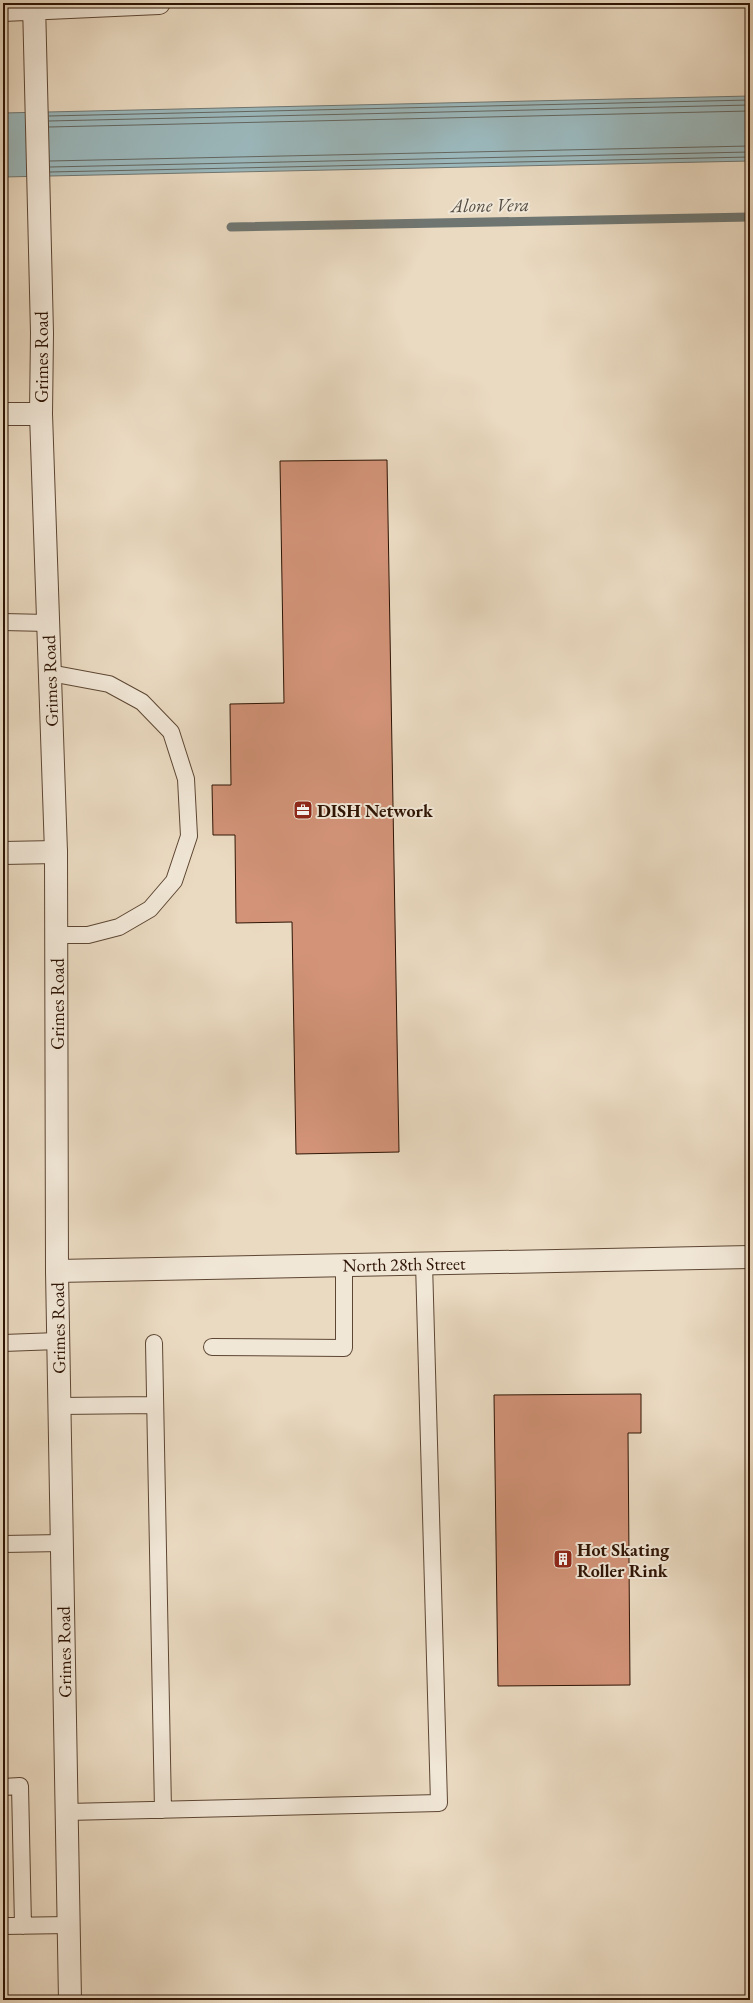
<svg xmlns="http://www.w3.org/2000/svg" width="753" height="2003" viewBox="0 0 753 2003" font-family="'EB Garamond',serif">
  <rect width="100%" height="100%" fill="#eadac1"/>
  <filter id="stains"><feTurbulence type="fractalNoise" baseFrequency=".005" numOctaves="4"/><feColorMatrix values="0 0 0 0 .2 0 0 0 0 .09 0 0 0 0 .02 0 0 0 .5 -.17"/></filter>
  <radialGradient id="worn" r=".72"><stop offset=".6" stop-color="#630" stop-opacity="0"/><stop offset="1" stop-color="#630" stop-opacity=".3"/></radialGradient>
  <path fill="#9bb8bc" stroke="#6f7672" d="M750 96V161L3 177V113Z"/>
  <g fill="none" stroke-linecap="round" stroke-linejoin="round">
    <path stroke="#646660" stroke-width="1" d="M49 116 750 100
      M49 121 750 105
      M49 127 750 111
      M50 161 750 146
      M50 167 750 152
      M50 172 750 157"/>
    <path stroke="#6f7672" stroke-width="9" d="M231 227 750 217"/>
  </g>
  <path fill="#d29378" stroke="#2e1404" d="M387 460 399 1152 296 1154 292 922 236 923 235 835H213L212 785H231L230 704 284 703 280 461Z
    M641 1394V1433H628L630 1685 498 1686 494 1395Z"/>
  <g fill="none" stroke-linecap="round" stroke-linejoin="round">
    <g stroke="#5d4633" stroke-width="18">
      <path id="service" d="M3 622 48 623
        M50 673 109 684 142 702 171 732 186 779 189 836 174 881 150 909 119 927 88 935H57
        M3 1343 58 1341
        M154 1343 163 1810
        M212 1347 344 1348V1265
        M59 1406 155 1405
        M3 1544 62 1543
        M3 1787 20 1786 23 1926
        M67 1812 439 1803 424 1263
        M3 1926 69 1925"/>
    </g>
    <g stroke="#5d4633" stroke-width="24">
      <path id="minor" d="M3 414H41
        M3 853 56 852
        M57 1271 750 1257"/>
    </g>
    <g stroke="#5d4633" stroke-width="24">
      <path id="tertiary" d="M34 3 42 333 41 414 56 852 57 1271 70 2000
        M3 10 159 3"/>
    </g>
    <use href="#service" stroke="#f1e7d7" stroke-width="16"/>
    <use href="#minor" stroke="#f1e7d7" stroke-width="22"/>
    <use href="#tertiary" stroke="#f1e7d7" stroke-width="22"/>
  </g>
  <defs>
    <g id="office-square" transform="scale(1)"><rect x="-9" y="-9" width="18" height="18" rx="4" fill="#8f2418" stroke="#f1e7d7"/><path d="M-6-3h4V-5.5h4V-3h4V5H-6ZM-1-4.5V-3h2v-1.5ZM-6 0V1H6V0Z" fill="#fff"/></g>
    <g id="building-square" transform="scale(1)"><rect x="-9" y="-9" width="18" height="18" rx="4" fill="#8f2418" stroke="#f1e7d7"/><path d="M-4-6H4V6H1V3H-1V6H-4ZM-2.5-4.3h1.7v1.8h-1.7ZM.8-4.3h1.7v1.8H.8ZM-2.5-1h1.7V.8h-1.7ZM.8-1h1.7V.8H.8Z" fill="#fff"/></g>
  </defs>
  <g fill-rule="evenodd">
    <use href="#office-square" x="303" y="810"/>
    <use href="#building-square" x="563" y="1559"/>
  </g>
  <g text-anchor="middle" dominant-baseline="central" stroke-width="4" stroke-linejoin="round" paint-order="stroke">
    <g font-size="18" fill="#2e1404" stroke="#f1e7d7">
      <text transform="translate(41 357) rotate(-90)">Grimes Road</text>
      <text transform="translate(50 681) rotate(-92)">Grimes Road</text>
      <text transform="translate(57 1004) rotate(-90)">Grimes Road</text>
      <text transform="translate(404 1264) rotate(-1)">North 28th Street</text>
      <text transform="translate(58 1328) rotate(-91)">Grimes Road</text>
      <text transform="translate(64 1652) rotate(-91)">Grimes Road</text>
    </g>
    <g font-size="18" font-weight="bold" fill="#2e1404" stroke="#f1e7d7" text-anchor="start">
      <text x="317" y="810">DISH Network</text>
      <text x="577" y="1549">Hot Skating<tspan x="577" dy="21">Roller Rink</tspan></text>
    </g>
    <g font-size="19" font-style="italic" fill="#544d44" stroke="#f1e7d7">
      <text transform="translate(490 205) rotate(-1)">Alone Vera</text>
    </g>
  </g>
  <rect width="753" height="2003" fill="none" stroke="#eadac1" stroke-width="16"/>
  <rect x="4" y="4" width="745" height="1995" fill="none" stroke="#2e1404" stroke-width="2"/>
  <rect x="8" y="8" width="737" height="1987" fill="none" stroke="#2e1404"/>
  <rect width="100%" height="100%" filter="url(#stains)"/>
  <rect width="100%" height="100%" fill="url(#worn)"/>
</svg>
